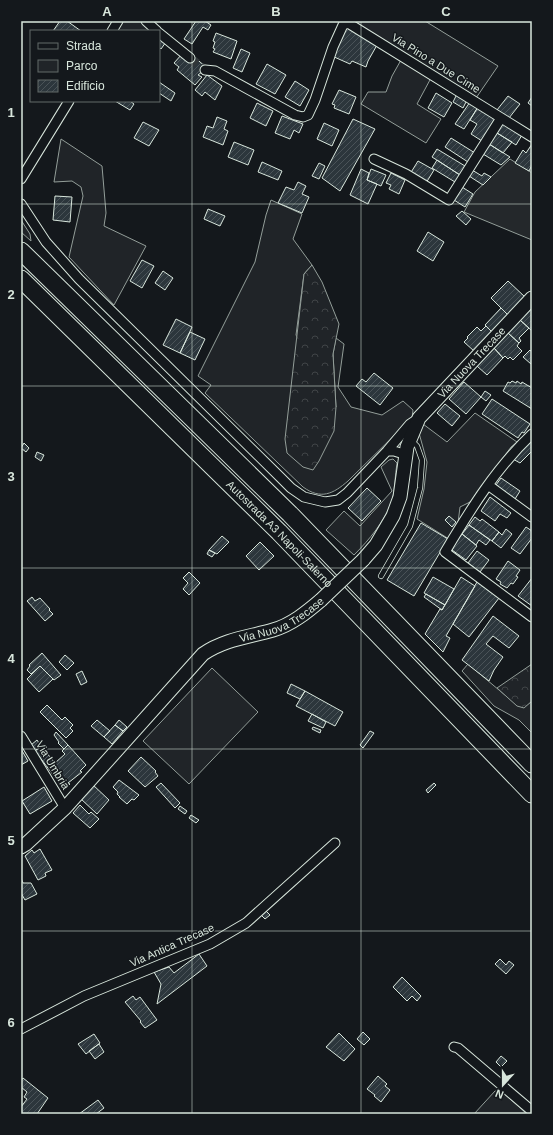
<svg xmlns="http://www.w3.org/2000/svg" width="553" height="1135" viewBox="0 0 553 1135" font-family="Arial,sans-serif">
  <defs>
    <pattern id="forest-crowns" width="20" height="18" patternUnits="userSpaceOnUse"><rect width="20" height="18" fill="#202428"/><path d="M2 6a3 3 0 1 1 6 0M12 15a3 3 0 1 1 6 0" fill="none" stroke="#404447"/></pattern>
    <pattern id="building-hatch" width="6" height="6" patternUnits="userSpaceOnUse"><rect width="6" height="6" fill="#2c363c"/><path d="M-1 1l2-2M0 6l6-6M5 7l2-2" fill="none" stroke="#4a5358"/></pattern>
  </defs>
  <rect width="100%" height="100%" fill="#14181c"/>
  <path fill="#202428" stroke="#939e99" d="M122 21H143L152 31H116Z
    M348 21H425L498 66 476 98Z
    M401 60 431 78 417 104 441 119 426 143 361 104 368 92H386L392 76Z
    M61 139 102 166 106 213 104 226 146 246 114 305 69 257 83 196 81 187 72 181 54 182Z
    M271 200 302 214 293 239 312 265 304 274 296 335 336 407 333 354 336 338 344 344 338 387 351 407 382 415 403 401 413 410 412 418 348 481C333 494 321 500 303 487L205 393 211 385 198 376 255 262 266 215Z
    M21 220 30 234 31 241 21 232Z
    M475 413 517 442 511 447 472 501 460 507 458 523 449 539 417 519 424 489 427 462 419 433 423 424 447 442Z
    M393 459 397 463C395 475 395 489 392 501 384 522 370 539 354 555L326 530 344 511 360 526 392 491 381 467 389 460Z
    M468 664 518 706 524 707 532 701V733L519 720 494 706 462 671Z
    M212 668 258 712 189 784 143 741Z
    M495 1091H501L527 1114H474Z"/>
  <path fill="url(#forest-crowns)" stroke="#939e99" d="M312 265 322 282 339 324 333 354 336 407 334 431 319 461 313 470 303 467 287 453 285 439 304 274Z
    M532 664V701L524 708 517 706 497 688Z"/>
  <path fill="#24282b" stroke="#939e99" d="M510 159 532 173V240L464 212 475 192Z"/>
  <path fill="url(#building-hatch)" stroke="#d8e6dc" d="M60 21H67L81 31H53Z
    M196 21H205L211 25 208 30 203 27 192 44 184 39Z
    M347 25 377 45 368 61 366 67 352 61 350 64 332 56Z
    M216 33 237 41 231 59 213 52 215 49 213 48 215 42 213 41Z
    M159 35 166 42 161 49 159 47Z
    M241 49 250 53 242 72 233 68Z
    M182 54 192 55 207 68 198 75 202 77 195 85 177 70 179 67 174 63Z
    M267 64 286 75 275 94 256 84Z
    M207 75 222 86 215 100 205 92 202 96 195 90Z
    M295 81 309 90 300 106 285 97Z
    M159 82 175 93 171 101 159 93Z
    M339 90 356 97 349 114 334 108 335 105 332 104Z
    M436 93 452 103 444 117 428 108Z
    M457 94 467 100 463 108 453 102Z
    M508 96 520 104 509 118 497 110Z
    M532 97V106L528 103Z
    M115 101H130L134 104 130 110Z
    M470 102 478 107 464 129 455 124Z
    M257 103 273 111 266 126 250 118Z
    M478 107 496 118 482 141 471 134 477 124 470 120Z
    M282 116 303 124 299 133 294 130 290 139 275 133Z
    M217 117 227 121 224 129 228 131 223 145 203 137 207 126 213 128Z
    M353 119 375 129 340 191 322 178Z
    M143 122 159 130 149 146 134 138Z
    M324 123 339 130 332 146 317 139Z
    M503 123 522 135 516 145 497 133Z
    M497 133 512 142 503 153 489 144Z
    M451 138 475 153 468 162 445 147Z
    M234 142 254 150 248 165 228 157Z
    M489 144 510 157 501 165 483 154Z
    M532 144V165L529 171 515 163 523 150 526 153Z
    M437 149 465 166 460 175 432 157Z
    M437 160 460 175 455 182 432 168Z
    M418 161 434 170 426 183 410 174Z
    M262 162 282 171 278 180 258 172Z
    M319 163 325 166 319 179 312 176Z
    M361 169 369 173 367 180 377 184 368 204 350 195Z
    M371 169 386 175 381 186 367 180Z
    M472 170 482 176 484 173 491 177 483 185 469 176Z
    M391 173 405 180 399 194 389 189 391 185 386 183Z
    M298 182 306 186 302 194 309 197 302 213 278 203 286 187 294 190Z
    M462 187 473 194 465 207 454 200Z
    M55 196 72 197 70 222 53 220Z
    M208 209 225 216 220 226 204 219Z
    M462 211 471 219 466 225 456 216Z
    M428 232 444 242 433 261 417 251Z
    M142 260 154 266 142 288 130 281Z
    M163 271 173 278 165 290 155 283Z
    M508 281 525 297 508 315 491 298Z
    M501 308 508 315 492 332 485 325Z
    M531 309 532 310V331L520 320Z
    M176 319 192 327 180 353 163 345Z
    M520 320 529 328 519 338 521 341 519 343 508 333Z
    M486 326 492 332 474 351 464 342 468 338 467 337 477 327 481 331Z
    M190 332 205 339 195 360 180 353Z
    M508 333 519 343 517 346 522 351 513 360 510 357 508 359 505 356 503 358 494 348Z
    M494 348 503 358 487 375 477 366Z
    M530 350 532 352 531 364 523 357Z
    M374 373 393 388 380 405 356 386 362 379 366 382Z
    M512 381 516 383 517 381 521 384 522 382 532 388V409L503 391 508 382 510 383Z
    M464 382 481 397 466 414 449 399Z
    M485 391 491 395 486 401 481 397Z
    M492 399 530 424 524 433 522 432 518 438 482 414Z
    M445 404 460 416 452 426 437 413Z
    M532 440V451L520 463 513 459Z
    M24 443 29 448 26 452 21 448Z
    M37 452 44 455 41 461 35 457Z
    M501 478 520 491 515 499 496 485Z
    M367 488 381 501 362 521 348 508Z
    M490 497 511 513 507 518 500 514 495 521 481 511Z
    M449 516 456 522 452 527 445 520Z
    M475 517 480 521 482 519 499 532 492 541 469 525Z
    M421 523 448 539 414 596 387 580Z
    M469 525 490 540 486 545 479 540 476 545 462 534Z
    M526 527 532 531V538L520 554 511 548Z
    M506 529 512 534 501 548 492 541 499 532 502 535Z
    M462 534 477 546 466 560 452 550 456 542Z
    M222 536 229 542 217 554 209 550Z
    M260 542 274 556 259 570 246 556Z
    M209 550 215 553 212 557 207 554Z
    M477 551 489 560 480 572 468 563Z
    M508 561 520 570 516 576 518 577 513 584 511 583 507 588 500 584 501 582 496 579Z
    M189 572 200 583 189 595 183 589 188 583 183 578Z
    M433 577 454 589 445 605 424 593Z
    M461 577 475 586 446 636 450 638 443 652 425 634 440 609 442 610Z
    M532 578V606L518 596Z
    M477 582 499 598 469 637 453 624Z
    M426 594 445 605 442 610 424 597Z
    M32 597 35 601 40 598 50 609 49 610 53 614 45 621 27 601Z
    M493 616 519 636 509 648 493 636 486 644 503 657 494 670 489 681 462 660Z
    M42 653 61 675 54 680 40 666 31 674 27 670 30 666 29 665Z
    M65 655 74 663 67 670 59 662Z
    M40 666 53 679 39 692 27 679Z
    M82 671 87 682 81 685 76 674Z
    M291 684 305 691 300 699 287 693Z
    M305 691 343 712 335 726 296 706Z
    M47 705 62 720 65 717 73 725 70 728 73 731 66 738 40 712Z
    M312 714 326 722 323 728 308 721Z
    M97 720 110 731 104 737 91 726Z
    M119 720 127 727 123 731 115 725Z
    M115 725 123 731 112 744 104 737Z
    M313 727 321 730 320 733 312 729Z
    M370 731 374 733 363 748 360 745Z
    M56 732 68 745 64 749 58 743 59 742 54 735Z
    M37 740 41 746 35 751 31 745Z
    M68 745 86 765 80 771 82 772 68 783 70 784 64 789 35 751 41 746 55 763 65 754 62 751Z
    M21 749 28 761 21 765Z
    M141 757 156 771 155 772 158 776 145 787 128 771Z
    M119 780 139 795 134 800 132 799 127 804 119 797H120L117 794 118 792 113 787Z
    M161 783 180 803 175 808 156 787Z
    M434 783 436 785 428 793 426 790Z
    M92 784 109 800 97 814 80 798Z
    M44 787 52 801 30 814 22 801Z
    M80 805 89 814 91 812 99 819 90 828 73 813Z
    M180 806 187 811 185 814 178 809Z
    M191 815 199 820 196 823 189 818Z
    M40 849 52 870 45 873 46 876 38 880 25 856 32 850 34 853Z
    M21 878 23 883H31L37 894 25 900 21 893Z
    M266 911 270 915 265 919 261 915Z
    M199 954 207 966 157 1004 161 984 154 972 169 967 174 973Z
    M500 959 506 965 509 961 514 965 506 974 495 964Z
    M402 977 421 996 417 1001 412 996 407 1001 393 987Z
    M133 996 136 1000 140 997 157 1020 145 1028 140 1022 141 1021 125 1002Z
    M363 1032 370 1039 364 1045 357 1039Z
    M339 1033 355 1049 344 1061 326 1047Z
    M94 1034 100 1043 86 1054 78 1044Z
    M99 1044 104 1052 95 1059 89 1051Z
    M501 1056 507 1061 501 1067 496 1062Z
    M378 1076 387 1084 385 1086 390 1090 381 1102 374 1096 375 1095 367 1089Z
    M23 1078 48 1098 37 1114H21V1107L27 1099 24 1097 27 1092 21 1087V1081Z
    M98 1100 104 1108 96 1114H79Z"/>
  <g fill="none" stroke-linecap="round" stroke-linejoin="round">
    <path stroke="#313739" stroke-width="9" stroke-dasharray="9 4.5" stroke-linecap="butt" d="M190 58 205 70"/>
    <g stroke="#d8e6dc" stroke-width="6">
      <path id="lane" d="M381 576 410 526 420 488 422 460 417 446 411 440"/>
    </g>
    <g stroke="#d8e6dc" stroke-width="11">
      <path id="street" d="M146 21 157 31
        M112 31 118 21
        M159 33 190 58
        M205 70 215 71 295 115 303 117 308 115 315 100 333 47 343 25 348 23 532 137
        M374 159 406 174 449 200 501 118
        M21 179 69 101
        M21 204 46 242 79 279 280 477 291 488 304 497 325 502 338 500 347 493 387 451 410 424 419 418
        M532 434C496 468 470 510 445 552L532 617
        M387 451H394L407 455
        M488 485 532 517
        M21 736 65 808
        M21 1029 84 996 210 944 246 923 335 843
        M454 1047 458 1048 532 1111"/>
    </g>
    <g stroke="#d8e6dc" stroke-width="15">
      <g id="secondary">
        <path id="s1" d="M363 560 376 545 393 516 400 497 407 447 419 418 532 298"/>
        <path id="s2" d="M21 847 26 844 65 808 203 654C225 639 249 637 273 630 291 625 307 612 321 600"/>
      </g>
    </g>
    <g stroke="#d8e6dc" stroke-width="19">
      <g id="highway">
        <path d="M21 251 290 514 532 764"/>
        <path id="s3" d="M21 279 279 532 532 794"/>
      </g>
    </g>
    <use href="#lane" stroke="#14181c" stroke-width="4.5"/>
    <use href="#street" stroke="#14181c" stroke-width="9"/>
    <use href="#secondary" stroke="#14181c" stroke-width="13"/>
    <use href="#highway" stroke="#14181c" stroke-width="17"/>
    <g stroke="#d8e6dc" stroke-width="15" stroke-linecap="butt">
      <path id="secondary-bridge" d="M321 600 363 560"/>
    </g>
    <use href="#secondary-bridge" stroke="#14181c" stroke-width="13"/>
  </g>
  <path fill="none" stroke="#d8e6dc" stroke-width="1" stroke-opacity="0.55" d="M192 21V1114M361 21V1114M21 204H532M21 386H532M21 568H532M21 749H532M21 931H532"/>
  <g text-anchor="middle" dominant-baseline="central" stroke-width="3" stroke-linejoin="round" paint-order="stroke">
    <g font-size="11" fill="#d8e6dc" stroke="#14181c">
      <text transform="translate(436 63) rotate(32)">Via Pino a Due Cime</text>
      <text stroke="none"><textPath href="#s1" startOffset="232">Via Nuova Trecase</textPath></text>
      <text stroke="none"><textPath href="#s3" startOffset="363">Autostrada A3 Napoli-Salerno</textPath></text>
      <text stroke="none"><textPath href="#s2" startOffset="352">Via Nuova Trecase</textPath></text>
      <text transform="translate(53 765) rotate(59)">Via Umbria</text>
      <text transform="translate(172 945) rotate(-24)">Via Antica Trecase</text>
    </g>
  </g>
  <rect width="553" height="1135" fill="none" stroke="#14181c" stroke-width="44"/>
  <rect x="30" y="30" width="130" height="72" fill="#14181c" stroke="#626a69"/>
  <rect x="38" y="43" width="20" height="6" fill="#14181c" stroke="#626a69"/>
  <text x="66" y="50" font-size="12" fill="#d8e6dc">Strada</text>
  <rect x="38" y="60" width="20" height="12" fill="#202428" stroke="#626a69"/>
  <text x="66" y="70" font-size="12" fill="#d8e6dc">Parco</text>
  <rect x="38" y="80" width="20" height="12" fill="url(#building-hatch)" stroke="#626a69"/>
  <text x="66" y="90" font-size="12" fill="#d8e6dc">Edificio</text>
  <g transform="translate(503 1085) rotate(201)" stroke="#14181c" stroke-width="3" paint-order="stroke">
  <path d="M0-3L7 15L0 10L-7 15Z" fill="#d8e6dc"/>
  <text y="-6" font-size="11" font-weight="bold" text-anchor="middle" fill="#d8e6dc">N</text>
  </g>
  <rect x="22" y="22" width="509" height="1091" fill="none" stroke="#d8e6dc" stroke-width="1.5"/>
  <g font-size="13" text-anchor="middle" font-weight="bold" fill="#d8e6dc">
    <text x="107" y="16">A</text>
    <text x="276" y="16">B</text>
    <text x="446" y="16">C</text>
    <text x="11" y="117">1</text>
    <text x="11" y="299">2</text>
    <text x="11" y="481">3</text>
    <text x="11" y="663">4</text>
    <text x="11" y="845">5</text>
    <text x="11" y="1027">6</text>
  </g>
</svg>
